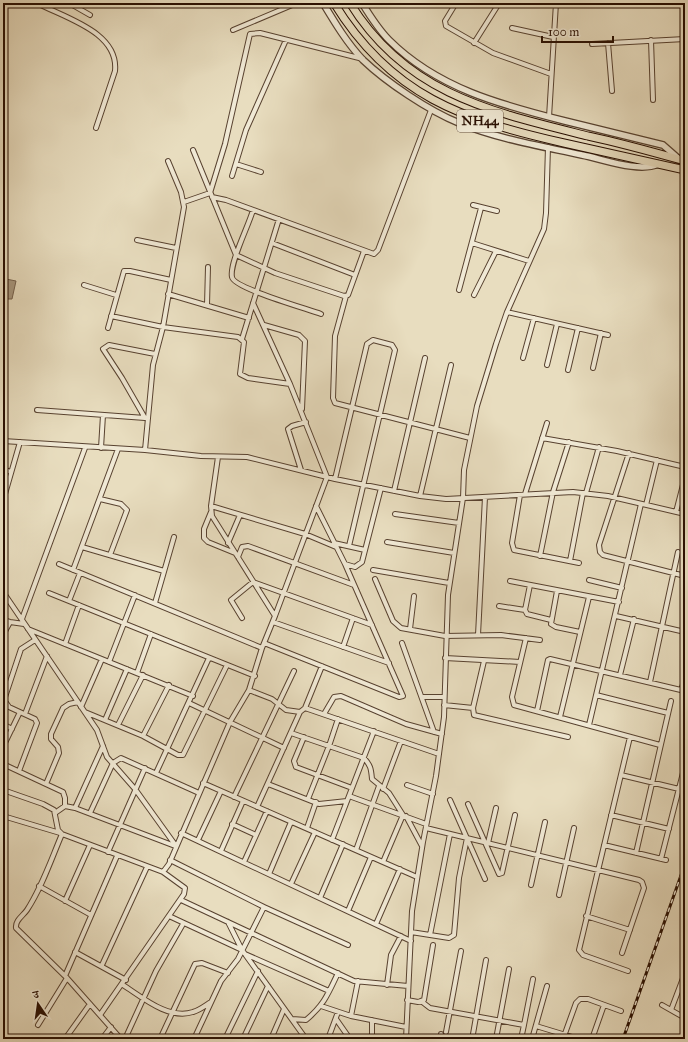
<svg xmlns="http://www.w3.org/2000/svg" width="688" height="1042" viewBox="0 0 688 1042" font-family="'IM FELL Great Primer','Noto Serif Devanagari',serif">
  <rect width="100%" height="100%" fill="#e8ddbf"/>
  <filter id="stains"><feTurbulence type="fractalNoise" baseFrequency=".005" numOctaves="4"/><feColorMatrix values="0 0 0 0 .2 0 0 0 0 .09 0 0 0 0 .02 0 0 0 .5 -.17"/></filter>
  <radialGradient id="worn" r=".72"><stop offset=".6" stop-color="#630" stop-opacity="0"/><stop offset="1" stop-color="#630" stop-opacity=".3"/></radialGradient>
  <path fill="#a7977e" stroke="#74604c" d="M3 272H7L6 279 16 281 12 299H3Z"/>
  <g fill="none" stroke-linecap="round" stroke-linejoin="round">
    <g stroke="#584230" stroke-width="6">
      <path id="minor" d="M37 3C65 18 119 32 115 71L96 128
        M69 3 90 15
        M456 3 445 21 446 26 493 53 551 74
        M546 3 556 6
        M512 28 553 37
        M233 30 297 3
        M651 40 653 100
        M474 43 498 5
        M608 43 612 91
        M592 44 685 39
        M549 117 556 3
        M193 150 236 255 275 273 344 296 348 295 364 251
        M236 164 261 172
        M232 176 246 130 286 40
        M212 197 226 200 374 254 378 250 431 110
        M184 202 210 193 225 144 250 34 260 33 363 59
        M473 205 497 211
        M253 210C249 225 229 264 232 277 233 288 308 309 321 314
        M137 240 176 248
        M272 243 355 275
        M472 243 529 261
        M84 285 116 295
        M459 290 481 208
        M168 294 249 318
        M474 295 496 251
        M346 296 335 336 333 398 335 403 470 438
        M207 305 208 267
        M507 312 608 335
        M111 316 163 327 238 337 244 342 240 374 248 378 290 384
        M264 325 299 335 305 341 302 409
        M108 328 124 271H130L171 280
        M242 339 279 219
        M523 358 534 318
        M547 365 557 324
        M593 368 601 333
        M568 370 578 328
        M37 410 145 418
        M145 418 122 378 103 349 109 345 155 354
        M542 438 617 451 685 467
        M3 441 145 450 201 456 247 457 335 479 420 496 446 499 573 492 608 496 685 514
        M101 448 103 415
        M145 450 153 365 163 327 184 207 181 192 168 161
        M629 453 599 545 600 552 603 555 685 576
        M218 457 211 506 212 516 275 616 327 477 290 384 253 303
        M3 469 11 472
        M301 470 288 429 292 426 306 422
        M335 479 367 344 373 340 392 345 395 350 349 546
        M394 491 425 358
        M586 493 599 447
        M525 494 547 423
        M520 495 512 543 514 550 579 563
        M420 496 451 365
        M100 499 121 504 127 510 110 555
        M3 501 20 442
        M646 505 657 460
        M211 506 305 534 336 547
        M211 512 204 529V538L208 542 235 553
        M676 512 685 477
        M395 514 459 523
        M387 542 454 553
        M228 543 240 515
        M334 543 365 550
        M82 547 164 571
        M540 556 553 492 569 442
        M238 557 242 547 248 546 354 585
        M570 561 583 493
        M59 564 262 648
        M345 564 355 567 362 562 381 488
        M73 570 118 449
        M373 570 449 583
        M375 579 393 621 401 628 445 636 501 635 540 640
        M589 580 622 588
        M510 581 619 602
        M557 591 551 624 556 627 580 632
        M3 592 97 730 107 757 135 789 176 846
        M49 593 255 676
        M69 601 80 573
        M155 603 174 537
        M499 606 525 610 530 585
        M525 610 527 614 551 620
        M616 616 685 632
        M242 618 231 600 253 582 372 625
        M22 619 85 448
        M3 620 10 622 24 624
        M273 622 389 663
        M28 629 193 696
        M410 629 414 596
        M3 635 10 622
        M478 635 485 497
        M526 638 512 697 514 705 660 745
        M264 643 399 697 403 696 345 564 316 506
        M402 643 434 732
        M65 644 79 605
        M343 647 353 618
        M445 658 520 662
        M484 661 473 708 474 715 568 737
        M109 662 135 595
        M137 673 151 634
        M620 675 634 619
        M650 682 678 552
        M249 690 272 699 286 710 300 712 305 708 322 666
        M681 690 685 679
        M596 695 668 713
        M422 697H444
        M189 703 284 748
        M444 705 473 708
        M81 707 102 659
        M305 708 439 754
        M537 711 548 660 550 659 685 691
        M85 712 143 736 178 755H183L227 665
        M25 714 47 656
        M324 714 334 697 341 696 406 724 442 734
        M560 717 589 597
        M105 720 127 669
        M3 724 12 729
        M118 725 143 675
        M589 725 641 504
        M291 733 364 758C371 766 371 769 372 779L389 793 403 815 383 862
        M143 736 169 685
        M304 737 294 761 296 767 352 788
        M3 747 20 712
        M3 764 63 792 65 798V806
        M19 771 37 723 35 719 9 707 4 700 21 649 35 640
        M156 773 209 658
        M621 775 679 789
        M203 783 417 877
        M46 784 59 753 58 747 51 739V734L63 708 69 704 78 702
        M268 784 319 804 347 801
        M407 785 433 794
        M383 789 401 741
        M3 790 43 804 54 810 58 830 62 834 163 872 169 864 230 722 249 690 262 648 275 616
        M349 796 426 824
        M234 797 294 671
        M308 799 329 746 338 719
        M450 800 485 879
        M468 804 499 874 502 873 515 815
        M257 807 300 712
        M75 808 103 746
        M55 813 65 806 75 808 175 846
        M90 813 113 763 121 758 199 793
        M611 815 669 829
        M3 816 60 833
        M406 816 422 846
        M232 824 256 835
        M307 828 316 802
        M426 828 639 880 642 882 644 888 622 953
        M181 833 411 941
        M62 834C51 860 42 887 27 910 23 916 15 920 16 928L67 978 121 1039
        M198 840 221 791
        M332 840 374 731
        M488 843 496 808
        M604 845 666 860
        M356 850 379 786
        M221 851 243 801
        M108 852 145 768
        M636 853 671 701
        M661 859 685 765
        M170 860 264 907 348 945
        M244 862 267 811
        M269 874 291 822
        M291 884 315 832
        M531 885 545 822
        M39 886 91 915
        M559 895 574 828
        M320 898 343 844
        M181 900 354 981 408 986
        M65 901 90 845
        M348 911 371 857
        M169 916 242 950
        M586 916 630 930
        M228 922 242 950 306 1039
        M376 924 400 869
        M411 932 449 938 454 935 459 878 467 838
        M430 935 450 834
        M75 952 126 980
        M245 954 329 991
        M102 965 147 867
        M628 971 583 955 579 950 630 737
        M65 976 117 856
        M123 985C142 997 168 1020 193 1012 200 1010 206 1005 211 1002
        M387 985 391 955 401 936
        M407 1000 418 1002 424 1000 433 945
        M421 1001 430 1008 524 1025 533 979
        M662 1005 685 1018
        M321 1006 351 1016 406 1027
        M671 1010 685 973
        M100 1015 184 894 185 888 163 872
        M351 1016 358 981
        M292 1019 306 1020C324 1005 328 994 338 973
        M336 1019 350 1039
        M38 1025 67 978
        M536 1026 579 1039
        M446 1032 461 951
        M473 1034 486 960
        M65 1039 90 1004
        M102 1039 111 1027
        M125 1039 156 971 183 924
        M160 1039 195 964 202 963 228 973
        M194 1039 221 981 238 959 264 907
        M225 1039 258 971
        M243 1039 268 986
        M271 1039 284 1009
        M328 1039 338 1012
        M372 1039V1020
        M406 1039 412 911 423 842 436 776 444 717 448 595 463 498 464 470 477 406 496 344 507 312 544 229 546 213 548 147
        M441 1039V1034
        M496 1039 509 969
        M521 1039 524 1025
        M532 1039 547 986
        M563 1039 576 1003 580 999H588L621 1011
        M592 1039 604 1005"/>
    </g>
    <g stroke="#584230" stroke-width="8">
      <path id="tertiary" d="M323 3C335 23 347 43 363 60 386 82 429 111 459 123 498 139 541 146 582 155 603 159 639 173 658 164
        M362 3C370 16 378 29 389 40 437 88 501 105 565 121 598 129 630 137 663 145L679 159"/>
    </g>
    <g stroke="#280e01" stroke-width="9">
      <path id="trunk" d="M334 3C391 96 463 120 564 143 604 152 645 161 685 170
        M350 3C406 94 492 112 588 136 621 143 653 152 685 161"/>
    </g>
    <use href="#minor" stroke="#f0e9d5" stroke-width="4"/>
    <use href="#tertiary" stroke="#f0e9d5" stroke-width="5.5"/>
    <use href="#trunk" stroke="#e8ddbf" stroke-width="7"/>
    <g stroke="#280e01" stroke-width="3">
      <path id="rail" d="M623 1039 685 864"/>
    </g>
    <use href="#rail" stroke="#f0e9d5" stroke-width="1.5" stroke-dasharray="4.5" stroke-linecap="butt"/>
  </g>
  <g text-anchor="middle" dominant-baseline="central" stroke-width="4" stroke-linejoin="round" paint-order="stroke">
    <rect fill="#f0e9d5" stroke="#645041" stroke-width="1" x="457" y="110" width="46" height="22" rx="3"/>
    <g font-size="13" font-weight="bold" fill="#280e01">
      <text x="480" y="121">NH44</text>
    </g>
  </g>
  <rect width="688" height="1042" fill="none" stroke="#e8ddbf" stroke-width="16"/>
  <rect x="4" y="4" width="680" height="1034" fill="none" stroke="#280e01" stroke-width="2"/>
  <rect x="8" y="8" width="672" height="1026" fill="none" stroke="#280e01"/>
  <g transform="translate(38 1004) rotate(347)" stroke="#f0e9d5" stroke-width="3" paint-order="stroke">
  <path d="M0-3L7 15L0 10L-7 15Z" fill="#280e01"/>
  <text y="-6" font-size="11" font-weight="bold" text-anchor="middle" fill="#280e01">उ</text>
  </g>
  <path d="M542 36v6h71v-6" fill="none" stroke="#280e01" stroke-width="2"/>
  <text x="548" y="36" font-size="12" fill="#280e01" stroke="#f0e9d5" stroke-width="3" paint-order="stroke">100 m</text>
  <rect width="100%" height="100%" filter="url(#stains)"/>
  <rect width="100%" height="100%" fill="url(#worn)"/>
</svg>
